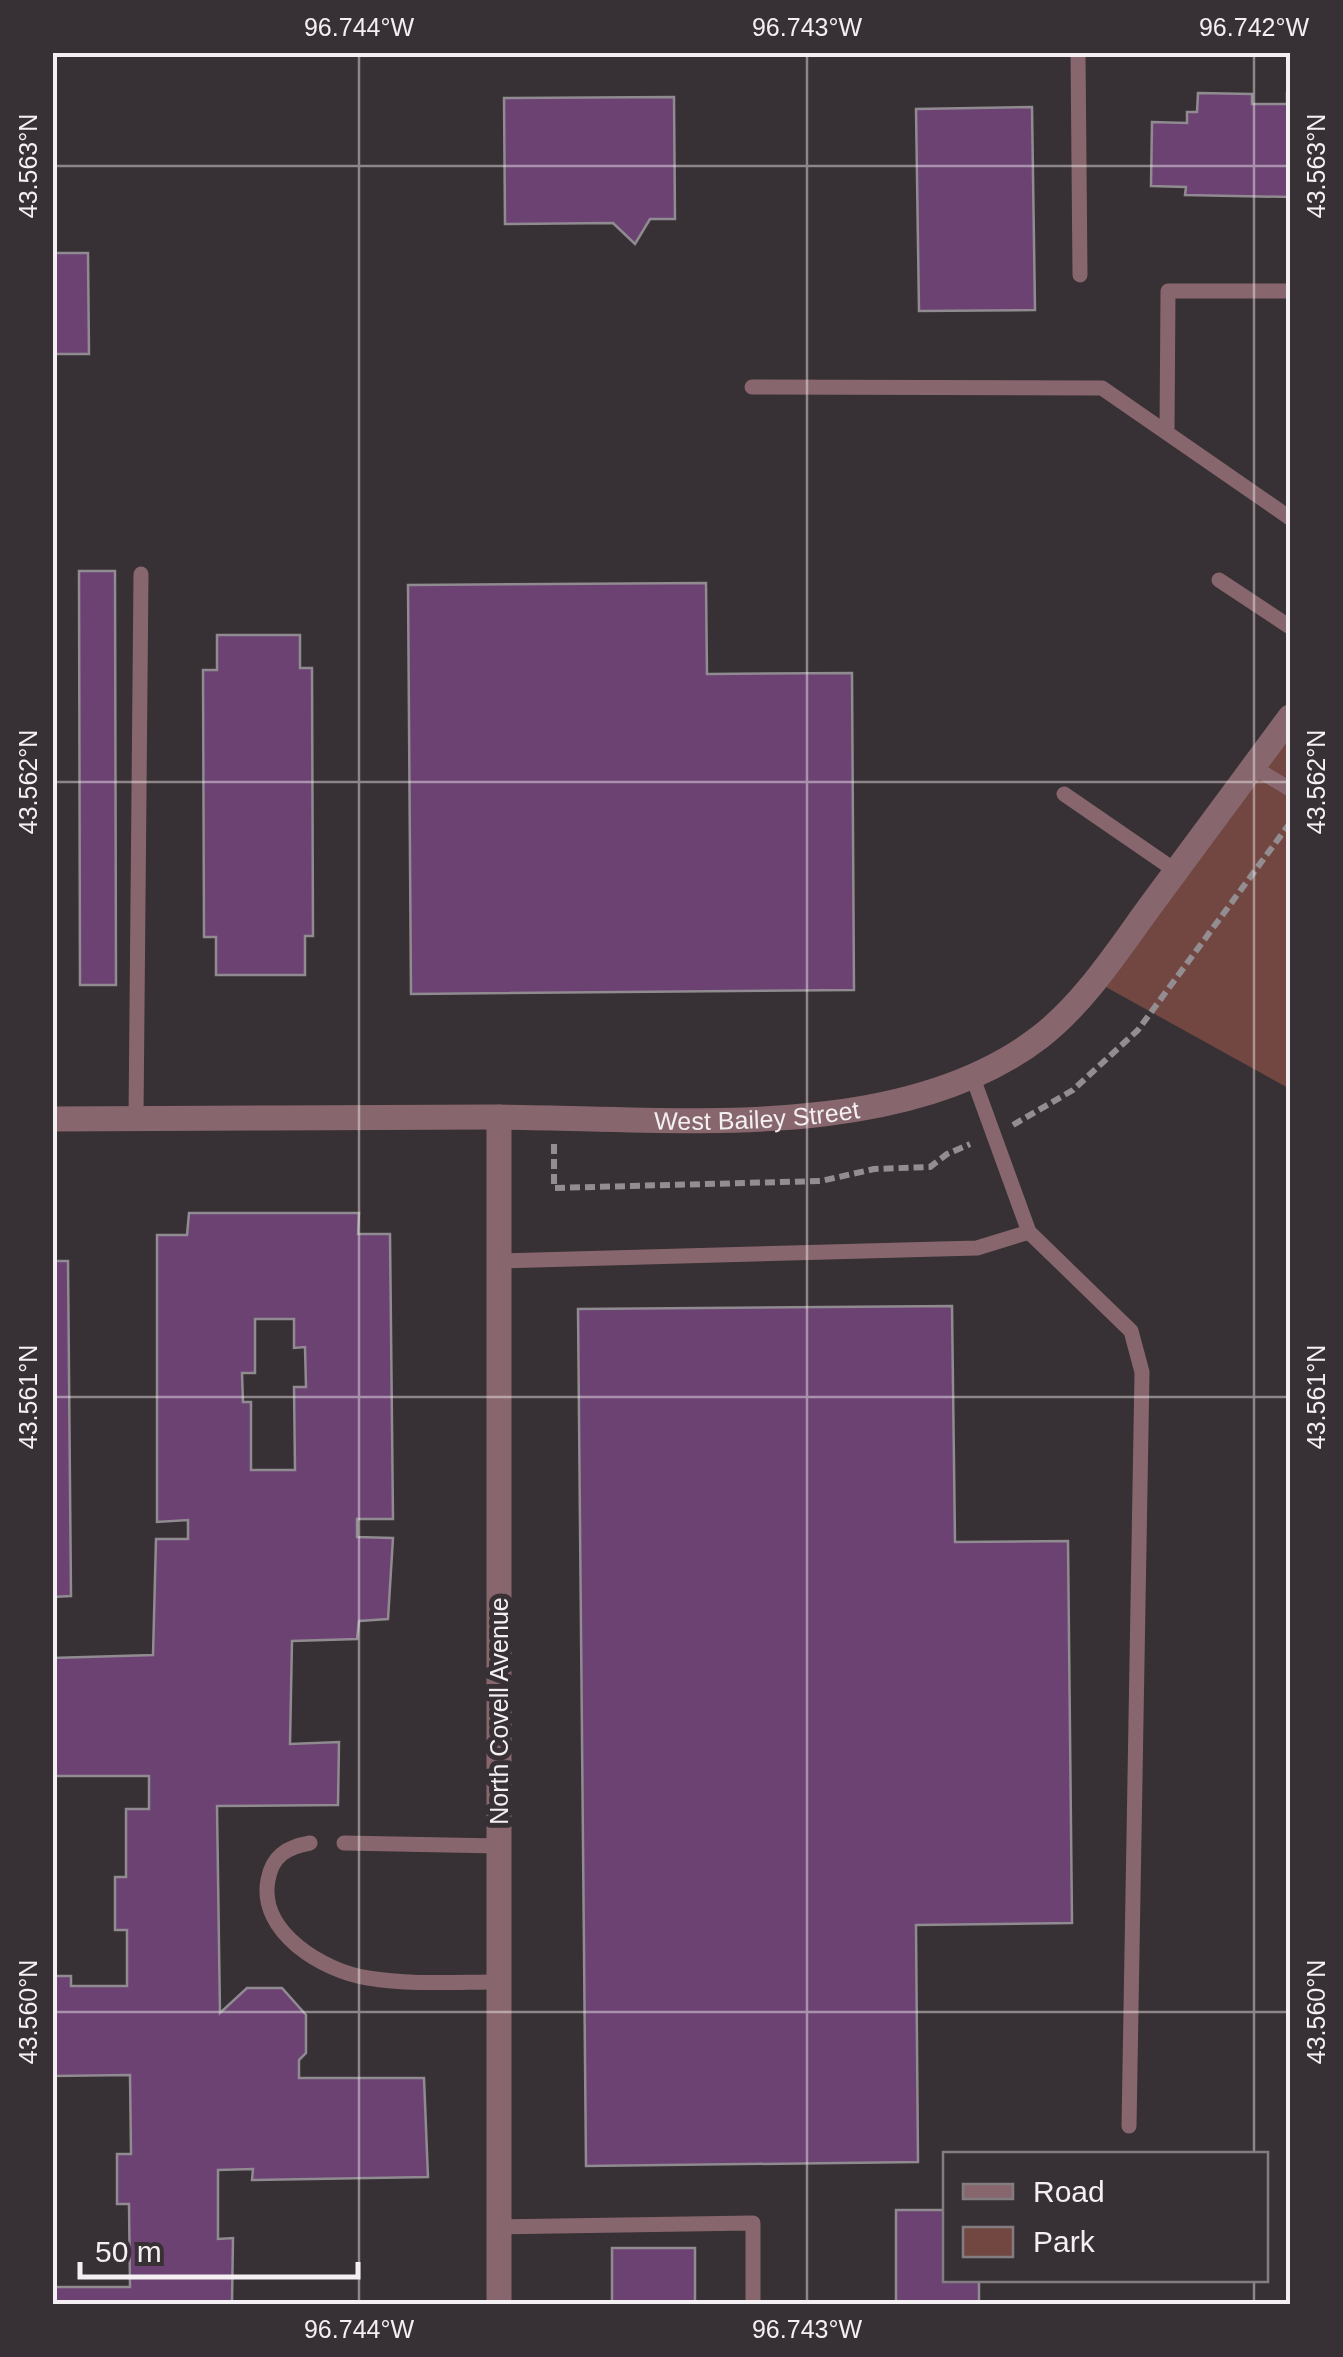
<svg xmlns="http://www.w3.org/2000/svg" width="1343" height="2357" viewBox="0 0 1343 2357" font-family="Arial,sans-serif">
  <rect width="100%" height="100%" fill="#373034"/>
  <path fill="#724741" d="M1290 718V1089L1095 981Z"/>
  <path fill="#6c4273" stroke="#908a91" stroke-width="2.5" fill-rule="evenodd" d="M1198 93 1252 94V104H1287V93H1290V197L1185 195 1186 187 1151 186 1152 122 1187 123V112H1197Z
    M674 97 675 219H650L635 244 613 223 505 224 504 98Z
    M1032 107 1035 310 919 311 916 109Z
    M52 253H88L89 354H52Z
    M79 571H115L116 985H80Z
    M706 583 707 674 852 673 854 990 411 994 408 585Z
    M217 635H300V668H312L313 936H305V975H216V937H204L203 670H217Z
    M189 1213H359L358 1234H390L393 1519H357V1537L393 1538 388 1619 359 1621 357 1639 292 1641 290 1744 339 1742 338 1805 217 1806 220 2013 247 1988H282L306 2015V2053L299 2060V2078H424L428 2177 252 2180 253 2169 218 2170V2239L233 2238 232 2304H52V2287H130L129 2204H117V2154H131L130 2075 52 2076V1976H71V1986H127V1930H115V1877H126V1809H149V1776H52V1658L153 1655 156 1539H188V1520L157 1522V1235H187ZM255 1319H294V1348L305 1347 306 1387H294L295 1470H251V1402H243L242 1373H255Z
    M52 1261H68L71 1596 52 1597Z
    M952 1306 955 1542 1068 1541 1072 1923 916 1925 918 2162 586 2166 578 1309Z
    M896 2210H946V2280H979V2304H896Z
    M612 2248H695V2304H612Z"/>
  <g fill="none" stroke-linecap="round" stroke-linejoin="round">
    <path stroke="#938d91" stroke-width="6" stroke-dasharray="10 5" stroke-linecap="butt" d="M1013 1125 1073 1090 1138 1030 1290 823
      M554 1144V1188L821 1181 874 1169 930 1167 947 1154 970 1144"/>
    <path stroke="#87676d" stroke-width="15" d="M1078 52 1080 275
      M752 387 1102 388 1290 518
      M1167 432 1168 291H1290
      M1219 580 1290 627
      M1253 767 1290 789
      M1064 794 1176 871
      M973 1078 1029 1232 1131 1331 1142 1372 1129 2126
      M136 1119 141 574
      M499 1261 977 1248 1029 1232
      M310 1843C287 1847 272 1856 268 1880 258 1932 323 1971 368 1978 411 1985 456 1982 499 1982
      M344 1843 499 1846
      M499 2227 753 2223V2304"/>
    <g stroke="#87676d" stroke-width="25">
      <path id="s1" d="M52 1119C198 1118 344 1118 490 1117 661 1117 897 1147 1040 1037 1085 1002 1118 950 1151 905 1198 842 1244 779 1290 717"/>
      <path d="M499 2304V1117"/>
    </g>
  </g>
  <path fill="none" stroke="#f4eff2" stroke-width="2.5" stroke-opacity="0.45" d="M359 52V2304M807 52V2304M1254 52V2154M52 166H1290M52 782H1290M52 1397H1290M52 2012H1290M1254 2280V2304"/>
  <g text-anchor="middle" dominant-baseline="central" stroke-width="10" stroke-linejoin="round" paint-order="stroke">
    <g font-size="25" fill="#f4eff2" stroke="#373034">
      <text stroke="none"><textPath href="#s1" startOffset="705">West Bailey Street</textPath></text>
      <text transform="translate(499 1711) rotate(-90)">North Covell Avenue</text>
    </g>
  </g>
  <rect width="1343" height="2357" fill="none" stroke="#373034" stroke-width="110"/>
  <rect x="943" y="2152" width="325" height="130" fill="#373034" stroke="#837c80" stroke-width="2.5"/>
  <rect x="963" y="2184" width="50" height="15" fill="#87676d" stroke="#837c80" stroke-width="2.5"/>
  <text x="1033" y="2202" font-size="30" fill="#f4eff2">Road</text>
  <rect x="963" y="2227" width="50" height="30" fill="#724741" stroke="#837c80" stroke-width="2.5"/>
  <text x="1033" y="2252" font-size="30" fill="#f4eff2">Park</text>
  <path d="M80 2262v15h278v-15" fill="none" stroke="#f4eff2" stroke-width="5"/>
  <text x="95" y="2262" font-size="30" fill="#f4eff2" stroke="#373034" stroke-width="8" paint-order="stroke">50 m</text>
  <rect x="55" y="55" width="1233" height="2247" fill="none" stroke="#f4eff2" stroke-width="4"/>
  <g font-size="25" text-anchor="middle" fill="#f4eff2">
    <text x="359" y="36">96.744°W</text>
    <text x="807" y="36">96.743°W</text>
    <text x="1254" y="36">96.742°W</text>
    <text transform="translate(28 166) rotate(-90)" y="9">43.563°N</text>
    <text transform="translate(1316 166) rotate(-90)" y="9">43.563°N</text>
    <text transform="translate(28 782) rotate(-90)" y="9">43.562°N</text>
    <text transform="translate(1316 782) rotate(-90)" y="9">43.562°N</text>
    <text transform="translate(28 1397) rotate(-90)" y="9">43.561°N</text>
    <text transform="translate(1316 1397) rotate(-90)" y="9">43.561°N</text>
    <text transform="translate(28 2012) rotate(-90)" y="9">43.560°N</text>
    <text transform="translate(1316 2012) rotate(-90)" y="9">43.560°N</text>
    <text x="359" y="2338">96.744°W</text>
    <text x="807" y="2338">96.743°W</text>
  </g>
</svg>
